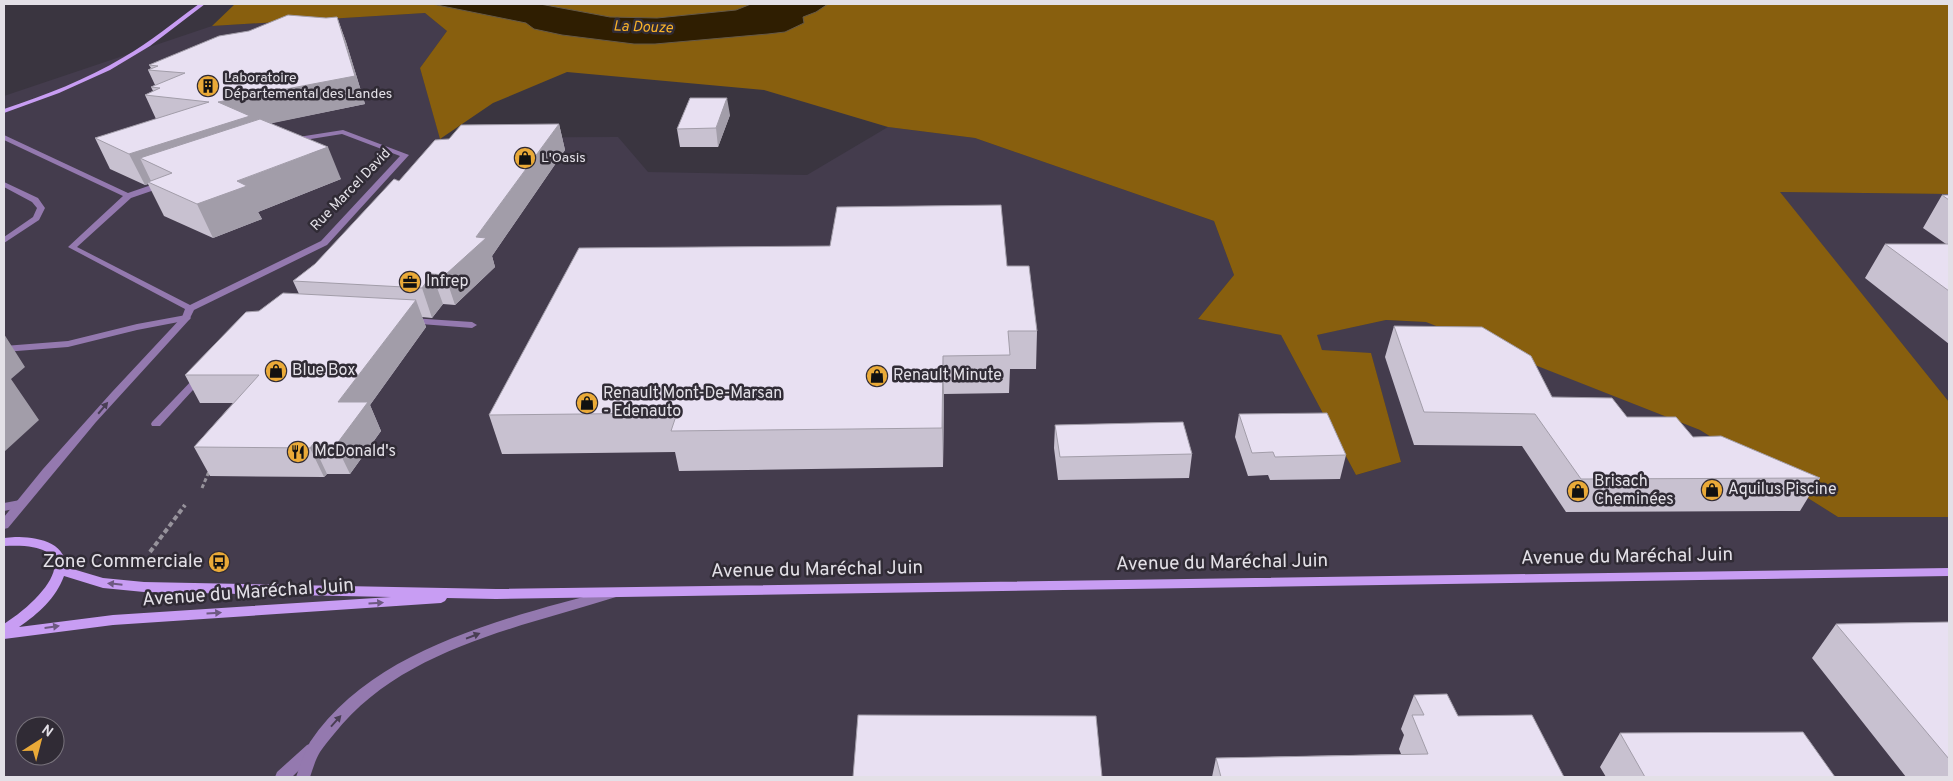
<svg xmlns="http://www.w3.org/2000/svg" width="1953" height="781" viewBox="0 0 1953 781" font-family="Overpass,sans-serif">
  <rect width="100%" height="100%" fill="#3a3540"/>
  <path fill="#443c4d" fill-rule="evenodd" d="M425 13 447 31 420 68 440 138 618 137 648 172 807 175 888 127 975 138 1214 221 1234 275 1198 319 1281 335 1356 475 1401 462 1371 354 1322 350 1316 335 1386 320 1427 322 1700 430 1838 517H1949V777H4V96L212 26ZM25 726H55V756H25Z
    M1779 192 1949 194V402Z"/>
  <path fill="#885f0e" d="M235 4H1949V194L1780 192 1949 402V517H1838L1700 430 1426 322 1386 320 1317 335 1322 350 1371 353 1401 462 1356 475 1281 335 1198 319 1234 275 1214 221 975 138 888 127 764 90 567 72 493 103 440 139 420 68 447 31 425 13 212 26Z"/>
  <path fill="#2f1e01" stroke="#655846" d="M432 4H540L610 17 657 18 736 10 751 4H828L816 12 803 17 804 23 785 32 768 34 655 44H634L562 35 534 29 526 23Z"/>
  <g fill="none" stroke-linecap="round" stroke-linejoin="round">
    <path stroke="#97939c" stroke-width="3" stroke-dasharray="4 2.5" stroke-linecap="butt" d="M202 488 210 469"/>
    <path stroke="#97939c" stroke-width="4" stroke-dasharray="5 3" stroke-linecap="butt" d="M150 552 185 505"/>
    <path fill="#9479af" fill-rule="evenodd" d="M4 182 38 198 45 208 39 220 4 243V237L33 217 37 208 32 202 4 187Z
      M186 315 189 316 191 318 189 320 137 330 68 347 4 352V346L68 341 137 324Z
      M411 318 472 322 477 325 472 328 408 323 406 321 408 319Z
      M200 374 205 377 203 379 160 426H152L151 424 152 422 197 375Z
      M20 500 24 501 26 504 24 507 4 511V503Z
      M312 743 317 745 319 749 317 753 292 777H275L277 772 307 745Z"/>
    <path fill="#9479af" fill-rule="evenodd" d="M343 130 409 155 327 245 194 310 189 320 96 422 8 528 4 529V517L43 469 112 392 182 317 185 309 68 247 123 196 4 140V135L128 193 160 182H166V186L131 198 77 247 190 305 321 241 400 156 342 134 292 142 289 140 292 138Z
      M612 589 616 591 618 594 616 597C518 628 401 649 334 734 329 740 324 746 320 752 315 760 313 769 310 777H296C300 766 304 753 310 742 374 647 508 618 612 589Z"/>
    <path fill="#c89df3" fill-rule="evenodd" d="M199 4H205L150 46 110 70 59 93 4 113V109C45 95 86 80 124 57 150 42 174 22 199 4Z
      M15 537C36 537 65 541 66 567L103 578 144 582 496 589 1949 568V576L496 599 447 598 445 601 441 603 113 625 4 639V624C47 597 92 541 4 546V538ZM64 576 103 588 144 592 391 597 113 615 19 627C38 614 56 598 64 576Z"/>
  </g>
  <path fill="#c8c1d0" d="M337 17 346 42 365 104 271 123 341 179 258 212 262 219 213 238 164 216 148 184 145 185 110 169 95 138 156 119 145 95 153 91 151 87 155 85 148 70 151 68 149 65 249 31Z
    M730 115 718 147H680L677 129Z
    M559 124 565 150 492 256 495 267 455 305 443 304 432 318 422 317 426 327 370 405 381 431 350 474H327L324 477 210 476 194 447 233 403H200L185 375 259 311 299 294 293 281 315 264 399 181 449 139Z
    M1942 195H1949V344L1865 278 1885 244H1946L1923 228Z
    M830 246 1007 266 1037 331 1036 369H1010L1009 393 944 394 943 467 679 471 675 452 502 454 489 415Z
    M1394 326 1552 397 1627 417 1693 437 1820 478 1800 511 1566 512 1522 446 1414 445 1385 357Z
    M1239 414 1346 455 1340 479 1270 480 1268 475 1248 476 1235 437Z
    M1055 425 1192 454 1189 478 1058 480 1054 448Z
    M1949 622V777H1906L1812 658 1836 624Z
    M1414 695 1458 716 1564 777H1212L1216 758 1401 754 1399 749 1404 735 1401 729Z
    M1620 733 1835 777H1606L1600 767Z"/>
  <path fill="#a29da9" d="M337 17 346 42 365 104 254 127 172 173 140 158 152 183 148 182V184L145 185 129 154 218 102Z
    M727 98 730 115 718 147 716 128Z
    M559 124 565 150 492 256 495 267 455 305 445 275 476 237Z
    M328 147 341 179 258 212 262 219 213 238 197 204 237 181Z
    M432 274 443 304 432 318 422 288Z
    M416 300 426 327 370 405 381 431 350 474 336 445 338 402Z
    M4 334 25 367 11 379 39 420 4 452Z
    M943 356 944 394 943 467 942 428Z
    M313 444 327 474 324 477 310 448Z"/>
  <path fill="#e8e0f2" stroke="#a29da9" d="M288 15 326 18 337 17 355 76 218 102 250 116 129 154 95 138 209 102 145 95 160 88 151 87 185 73 148 70 158 66 149 65 219 36 249 31Z
    M690 98H727L716 128 677 129Z
    M260 119 328 147 237 181 247 186 197 204 148 182 172 173 140 158Z
    M559 124 476 237 486 238 445 275 432 274 422 288 293 281 315 264 394 179 399 181 435 140 449 139 461 125Z
    M1942 195H1949V200Z
    M1001 205 1007 266H1029L1037 331H1008L1010 355 943 356 942 428 671 431 677 413 489 415 579 248 830 246 837 207Z
    M1885 244H1949V291Z
    M283 293 416 300 338 402H368L336 445 313 444 310 448 194 447 259 375H185L246 312 259 311Z
    M1394 326 1482 327 1531 356 1552 397 1612 398 1627 417H1676L1693 437 1721 436 1820 478 1581 479 1535 414 1424 412Z
    M1327 413 1346 455 1275 457 1273 452 1252 453 1239 414Z
    M1183 422 1192 454 1060 457 1055 425Z
    M1949 622V759L1836 624Z
    M1447 694 1458 716 1532 715 1564 777H1221L1216 758 1428 754 1412 715H1424L1414 695Z
    M858 715 1096 716 1102 777H853Z
    M1803 732 1835 777H1645L1620 733Z"/>
  <defs><path id="oneway-solid" d="M-6-.8H1V-3.2L6.5 0L1 3.2V.8H-6Z" transform="scale(1.25)"/></defs>
  <g fill="#493e54">
    <use href="#oneway-solid" transform="translate(103 408) rotate(-50)"/>
    <use href="#oneway-solid" transform="translate(473 636) rotate(-21)"/>
    <use href="#oneway-solid" transform="translate(336 721) rotate(-48)"/>
  </g>
  <g fill="#6d5981">
    <use href="#oneway-solid" transform="translate(115 584) rotate(-174)"/>
    <use href="#oneway-solid" transform="translate(376 603) rotate(-4)"/>
    <use href="#oneway-solid" transform="translate(214 613) rotate(-4)"/>
    <use href="#oneway-solid" transform="translate(52 627) rotate(-8)"/>
  </g>
  <defs>
    <g id="building-disc" transform="scale(1.125)"><circle r="9.5" fill="#eaaa38" stroke="#302b35"/><path d="M-4-6H4V6H1V3H-1V6H-4ZM-2.5-4.3h1.7v1.8h-1.7ZM.8-4.3h1.7v1.8H.8ZM-2.5-1h1.7V.8h-1.7ZM.8-1h1.7V.8H.8Z" fill="#111"/></g>
    <g id="shop-disc" transform="scale(1.125)"><circle r="9.5" fill="#eaaa38" stroke="#302b35"/><path d="M-5-2.5h2.3a2.7 3.5 0 0 1 5.4 0H5L5.5 6h-11ZM-1.5-2.5h3a1.5 2.3 0 0 0-3 0Z" fill="#111"/></g>
    <g id="office-disc" transform="scale(1.125)"><circle r="9.5" fill="#eaaa38" stroke="#302b35"/><path d="M-6-3h4V-5.5h4V-3h4V5H-6ZM-1-4.5V-3h2v-1.5ZM-6 0V1H6V0Z" fill="#111"/></g>
    <g id="restaurant-disc" transform="scale(1.125)"><circle r="9.5" fill="#eaaa38" stroke="#302b35"/><path d="M-5-6h1v4h1v-4h1v4h1v-4h1v5L-1.5 .5V6h-2V.5L-5-1ZM5-6V6H3V1.5H1.5Q1.5-4 5-6Z" fill="#111"/></g>
    <g id="bus-disc" transform="scale(1.125)"><circle r="9.5" fill="#eaaa38" stroke="#302b35"/><path d="M-5-6H5V4H4V6H2V4H-2V6H-4V4H-5ZM-3.5-4V0h7V-4ZM-3.5 1.2v1.5H-2V1.2ZM2 1.2v1.5H3.5V1.2Z" fill="#111"/></g>
  </defs>
  <g fill-rule="evenodd">
    <use href="#building-disc" x="208" y="86"/>
    <use href="#shop-disc" x="525" y="158"/>
    <use href="#office-disc" x="410" y="282"/>
    <use href="#shop-disc" x="276" y="371"/>
    <use href="#shop-disc" x="877" y="376"/>
    <use href="#shop-disc" x="587" y="403"/>
    <use href="#restaurant-disc" x="298" y="452"/>
    <use href="#shop-disc" x="1712" y="490"/>
    <use href="#shop-disc" x="1578" y="491"/>
    <use href="#bus-disc" x="219" y="562"/>
  </g>
  <g text-anchor="middle" dominant-baseline="central" stroke-width="5" stroke-linejoin="round" paint-order="stroke">
    <g font-size="14" fill="#e3e0e7" stroke="#302b35" text-anchor="start">
      <text x="224" y="78">Laboratoire<tspan x="224" dy="16">Départemental des Landes</tspan></text>
      <text x="541" y="158">L'Oasis</text>
    </g>
    <g font-size="14" fill="#e3e0e7" stroke="#302b35">
      <text transform="translate(351 190) rotate(-46)">Rue Marcel David</text>
    </g>
    <g font-size="15" font-style="italic" fill="#f8b129" stroke="#302b35">
      <text transform="translate(643 28) rotate(2)">La Douze</text>
    </g>
    <g font-size="16" fill="#e3e0e7" stroke="#302b35" text-anchor="start">
      <text x="426" y="282">Infrep</text>
      <text x="292" y="371">Blue Box</text>
      <text x="893" y="376">Renault Minute</text>
      <text x="603" y="394">Renault Mont-De-Marsan<tspan x="603" dy="18">- Edenauto</tspan></text>
      <text x="314" y="452">McDonald's</text>
      <text x="1594" y="482">Brisach<tspan x="1594" dy="18">Cheminées</tspan></text>
      <text x="1728" y="490">Aquilus Piscine</text>
    </g>
    <g font-size="19" fill="#e3e0e7" stroke="#302b35">
      <text transform="translate(1627 557) rotate(-1)">Avenue du Maréchal Juin</text>
      <text transform="translate(1222 563) rotate(-1)">Avenue du Maréchal Juin</text>
      <text transform="translate(817 570) rotate(-1)">Avenue du Maréchal Juin</text>
      <text transform="translate(248 593) rotate(-4)">Avenue du Maréchal Juin</text>
    </g>
    <g font-size="19" fill="#e3e0e7" stroke="#302b35" text-anchor="end">
      <text x="203" y="562">Zone Commerciale</text>
    </g>
  </g>
  <rect width="1953" height="781" fill="none" stroke="#e3e0e7" stroke-width="10"/>
  <g transform="translate(40 741) rotate(36)"><circle r="24" fill="#302b35" stroke="#78737c"/>
  <path d="M0-4L9 19L0 12L-9 19Z" fill="#eaaa38"/>
  <text y="-8" font-size="14" font-weight="bold" text-anchor="middle" fill="#e3e0e7">N</text>
  </g>
</svg>
